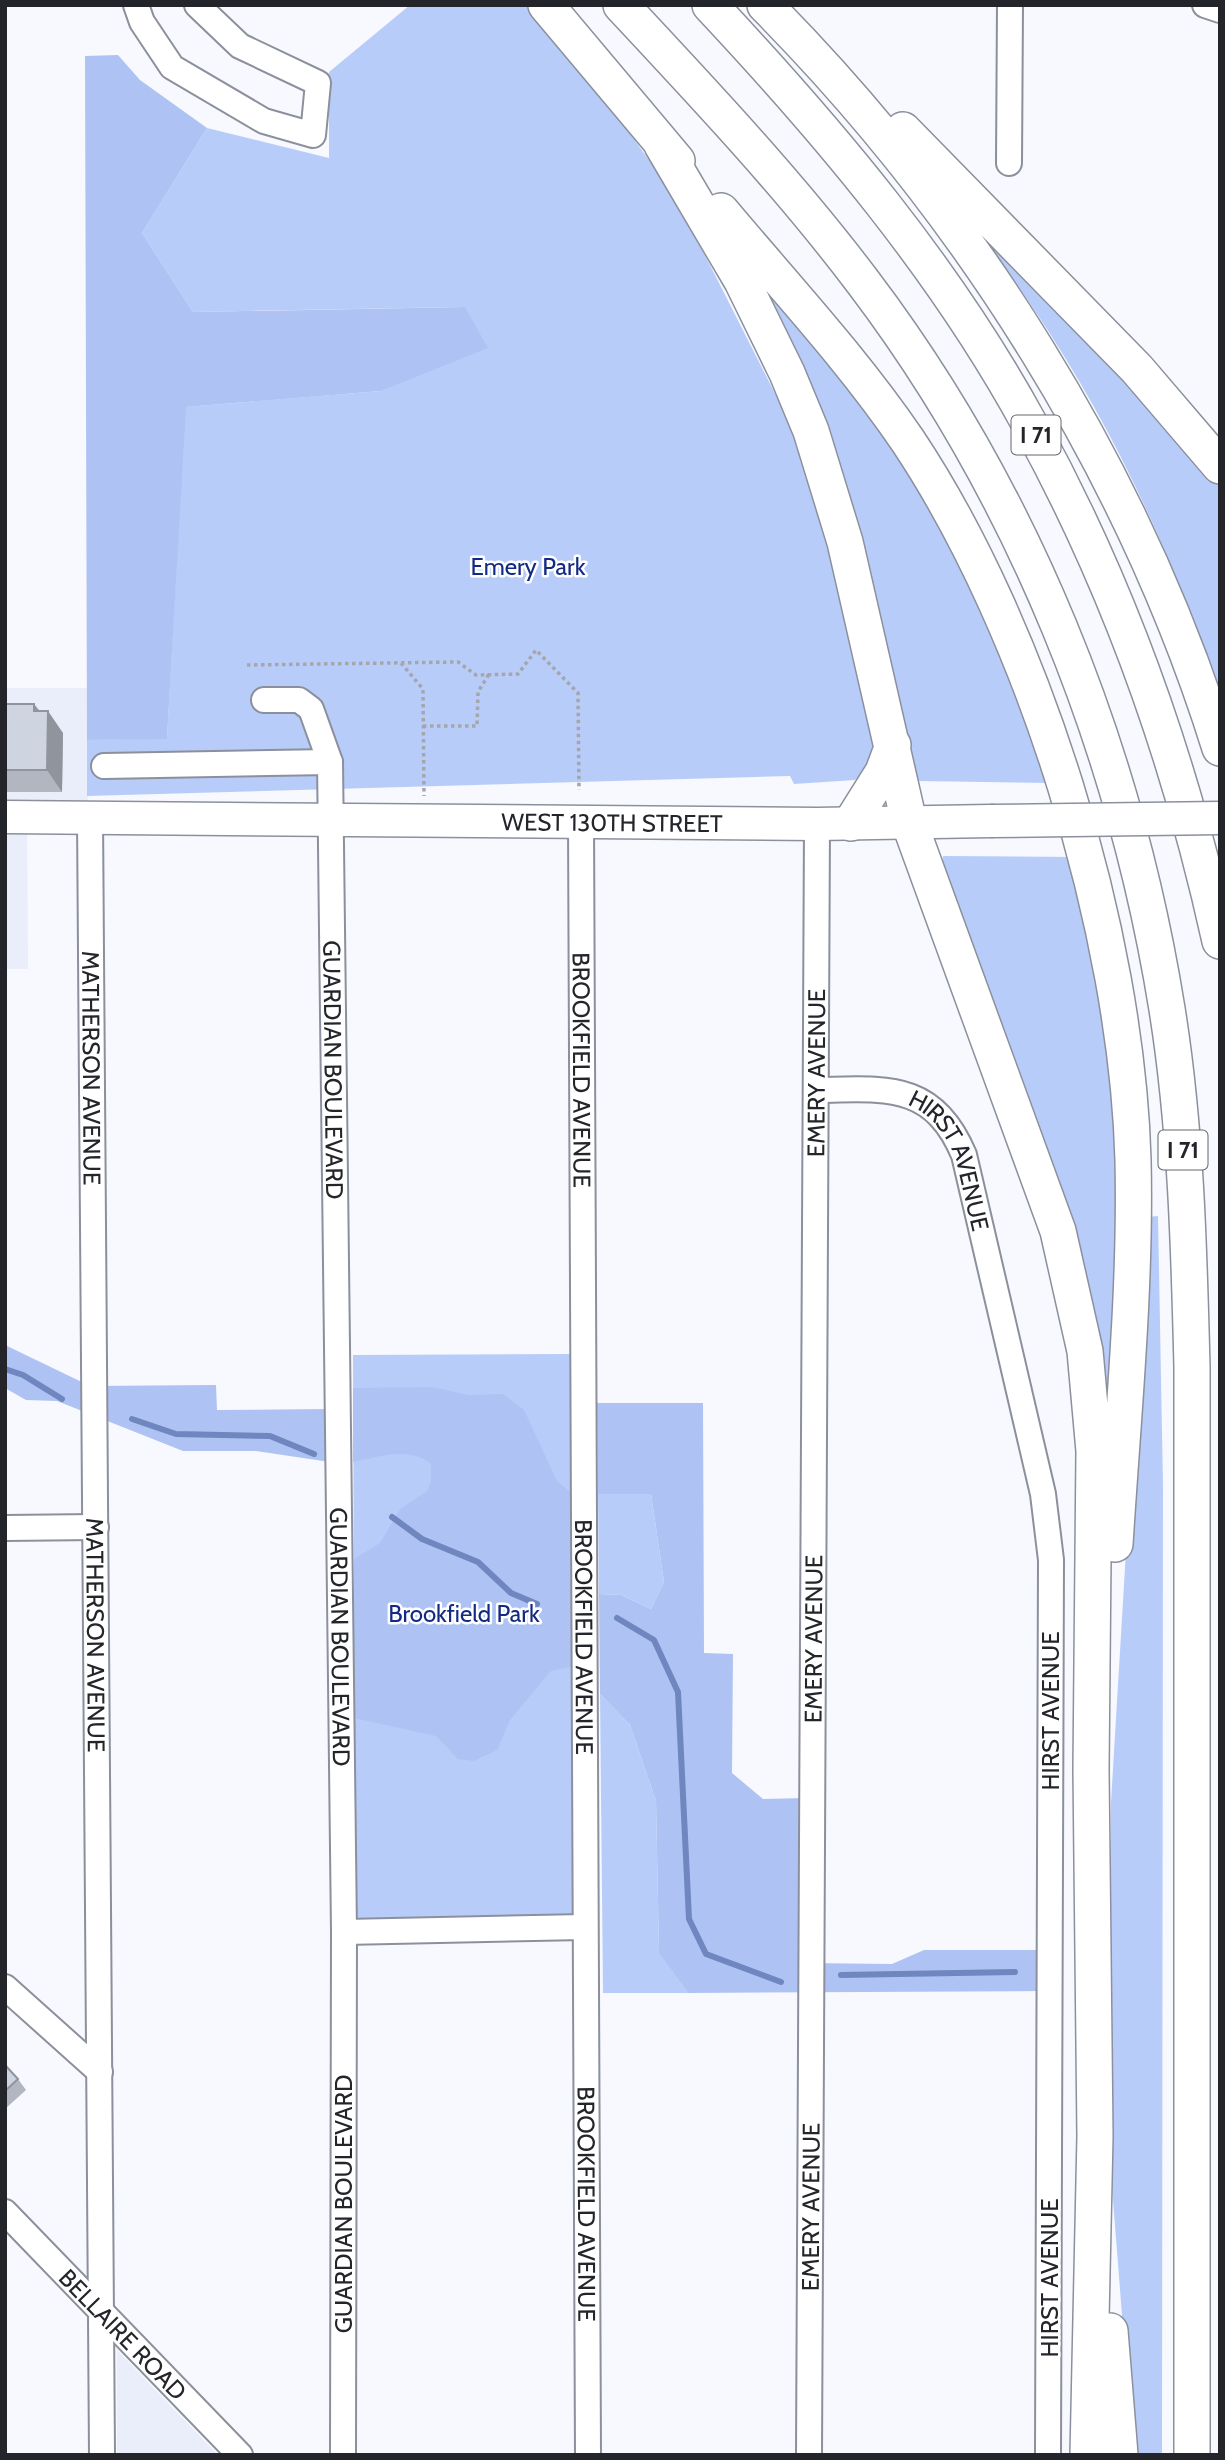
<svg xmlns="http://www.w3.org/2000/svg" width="1225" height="2460" viewBox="0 0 1225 2460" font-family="Cabin,sans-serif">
  <rect width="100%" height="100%" fill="#f7f9fe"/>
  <path fill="#e9eefa" d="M5 688H87L88 810 27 812 28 969H5Z
    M117 2350 218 2455H117Z"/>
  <path fill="#b8ccfa" d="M410 5H526L599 90 676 198 792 427 831 558 877 736 873 764 855 780 794 784 790 776 87 796V740L167 738 185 407 381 391 464 307 193 312 142 233 207 128 329 158V72Z
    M956 199 1220 480V696C1175 560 1113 426 1033 308 1008 271 981 236 956 199Z
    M773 292 869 404 956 550 1052 783 917 781 873 586 835 455 764 298Z
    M943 856 1073 857 1112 1055 1121 1228 1107 1525 1101 1392 942 879Z
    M1158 1216 1163 1486 1162 2455H1133L1110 2162 1109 2019 1111 1802 1146 1217Z
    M573 1354 578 1920 355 1921 353 1355Z
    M598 1494H651L664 1582 651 1609 621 1595 599 1594Z
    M600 1694 630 1725 656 1801 659 1952 688 1993H603Z"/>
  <path fill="#aec3f3" d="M118 55 140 80 207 128 142 233 193 312 465 307 488 348 381 391 186 407 167 739 87 740 85 56Z
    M5 1345 90 1386 216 1385 217 1410 330 1409V1462L256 1451H183L57 1401 26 1400 5 1388Z
    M432 1387 469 1395 503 1394 524 1410 557 1481 574 1495 575 1666 551 1671 510 1720 497 1750 474 1761 458 1759 436 1736 354 1718V1559L380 1543 400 1509 427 1491 431 1481V1464C409 1446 379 1457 353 1462V1388Z
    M597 1403H703L704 1653 733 1654 732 1773 763 1799 806 1798 804 1963 892 1964 924 1950H1042L1040 1991 688 1993 659 1953 656 1801 630 1725 600 1694 599 1594 621 1595 651 1609 664 1582 651 1494H598Z"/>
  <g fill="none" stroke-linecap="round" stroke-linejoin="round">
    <path stroke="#6f86bf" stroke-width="6" d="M5 1369 23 1375 62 1399
      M132 1419 176 1434 270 1436 314 1454
      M392 1517 422 1539 478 1562 511 1593 537 1604
      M617 1618 654 1640 678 1692 689 1919 706 1954 781 1982
      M841 1975 1015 1972"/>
    <g stroke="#8b909c" stroke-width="28">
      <g id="minor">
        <path d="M136 5 142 22 172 67 264 121 313 135 318 83 240 46 197 5"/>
        <path d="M1205 5 1220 10"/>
        <path d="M1009 163 1010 5"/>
        <path d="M264 700H299L311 709 330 762"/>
        <path id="s1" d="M104 766 330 762 344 1932 343 2455"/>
        <path id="s2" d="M90 816 102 2455"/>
        <path id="s3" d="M581 820 588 2455"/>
        <path id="s4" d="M816 1090C885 1089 933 1081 964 1155L1043 1494 1051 1560 1048 2455"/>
        <path d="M5 1528 96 1527"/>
        <path d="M344 1932 584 1927"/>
        <path d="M5 1987 100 2072"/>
        <path id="s5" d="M5 2212 240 2455"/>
        <path id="s6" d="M809 2455 817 824"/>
      </g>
    </g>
    <g stroke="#8b909c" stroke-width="35">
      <g id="major">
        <path id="s7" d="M5 817 817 824 991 821"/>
      </g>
    </g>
    <g stroke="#8b909c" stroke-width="38">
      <path id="highway" d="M546 5 677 161
        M621 5C705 95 789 184 863 282 1023 493 1125 748 1167 1009 1186 1127 1189 1248 1192 1367V2455
        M710 5C829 132 945 269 1029 423 1119 586 1180 759 1220 941
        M765 5C970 212 1133 470 1220 748
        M903 130 1137 369 1220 466
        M662 145 742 281 787 373 811 431 845 542 909 822 1058 1231 1085 1351 1094 1451 1091 1770 1095 2136 1088 2455
        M721 211C784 286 853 360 908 441 1034 630 1127 933 1133 1160 1136 1288 1123 1416 1115 1544
        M851 823 883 772 893 745
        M1110 2331 1120 2455"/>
    </g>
    <path stroke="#a4a6ab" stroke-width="3.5" stroke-dasharray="3.5 3.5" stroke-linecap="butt" d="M401 663 423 689 424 796
      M247 665 458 662 476 675 518 674 536 650 578 693 579 790
      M423 726H477L478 692 489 674"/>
    <use href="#minor" stroke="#fff" stroke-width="24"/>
    <use href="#major" stroke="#fff" stroke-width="32"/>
    <use href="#highway" stroke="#fff" stroke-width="35"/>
    <g stroke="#8b909c" stroke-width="35" stroke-linecap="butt">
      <path id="major-bridge" d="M991 821 1220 818"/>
    </g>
    <use href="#major-bridge" stroke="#fff" stroke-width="32"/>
  </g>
  <path fill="#b1b6c1" d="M5 704H34L40 711 63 733 62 792H5Z
    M5 2065 18 2079 26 2090 5 2109Z"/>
  <path fill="#90949d" d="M34 704 47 723 48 711 63 733 62 792 47 770 34 711Z"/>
  <path fill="#ced4e0" stroke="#90949d" stroke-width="2" d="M5 704H34V711H48L47 770H5Z
    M5 2065 18 2079 5 2091Z"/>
  <g text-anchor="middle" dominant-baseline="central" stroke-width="5" stroke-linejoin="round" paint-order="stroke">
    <g fill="#fff" stroke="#65666a" stroke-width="2">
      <rect x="1011.5" y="415.5" width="49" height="39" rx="5"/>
      <rect x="1158.5" y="1130.5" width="49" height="39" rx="5"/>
    </g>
    <g font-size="23" font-weight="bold" fill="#23252a">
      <text x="1036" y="435">I 71</text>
      <text x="1183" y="1150">I 71</text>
    </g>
    <g font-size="24" fill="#132a82" stroke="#fff">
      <text x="528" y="566">Emery Park</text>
      <text x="464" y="1613">Brookfield Park</text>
    </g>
    <g font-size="24" fill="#23252a" stroke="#fff">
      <text stroke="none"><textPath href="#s7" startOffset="607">WEST 130TH STREET</textPath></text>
      <text stroke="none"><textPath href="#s2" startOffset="252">MATHERSON AVENUE</textPath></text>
      <text stroke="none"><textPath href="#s1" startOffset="534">GUARDIAN BOULEVARD</textPath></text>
      <text stroke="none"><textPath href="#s3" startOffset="250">BROOKFIELD AVENUE</textPath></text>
      <text stroke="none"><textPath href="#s6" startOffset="1382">EMERY AVENUE</textPath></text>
      <text stroke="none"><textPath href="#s4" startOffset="175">HIRST AVENUE</textPath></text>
      <text stroke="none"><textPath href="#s2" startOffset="819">MATHERSON AVENUE</textPath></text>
      <text stroke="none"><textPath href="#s1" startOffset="1101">GUARDIAN BOULEVARD</textPath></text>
      <text stroke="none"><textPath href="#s3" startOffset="817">BROOKFIELD AVENUE</textPath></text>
      <text stroke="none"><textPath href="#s6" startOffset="816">EMERY AVENUE</textPath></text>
      <text transform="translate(1050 1711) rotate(-90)">HIRST AVENUE</text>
      <text transform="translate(343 2204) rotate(-90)">GUARDIAN BOULEVARD</text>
      <text stroke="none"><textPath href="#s3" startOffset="1384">BROOKFIELD AVENUE</textPath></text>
      <text stroke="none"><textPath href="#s6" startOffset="248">EMERY AVENUE</textPath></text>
      <text transform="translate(1049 2278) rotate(-90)">HIRST AVENUE</text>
      <text stroke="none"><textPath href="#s5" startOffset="170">BELLAIRE ROAD</textPath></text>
    </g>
  </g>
  <rect width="1225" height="2460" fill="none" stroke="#23252a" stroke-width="14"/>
</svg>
